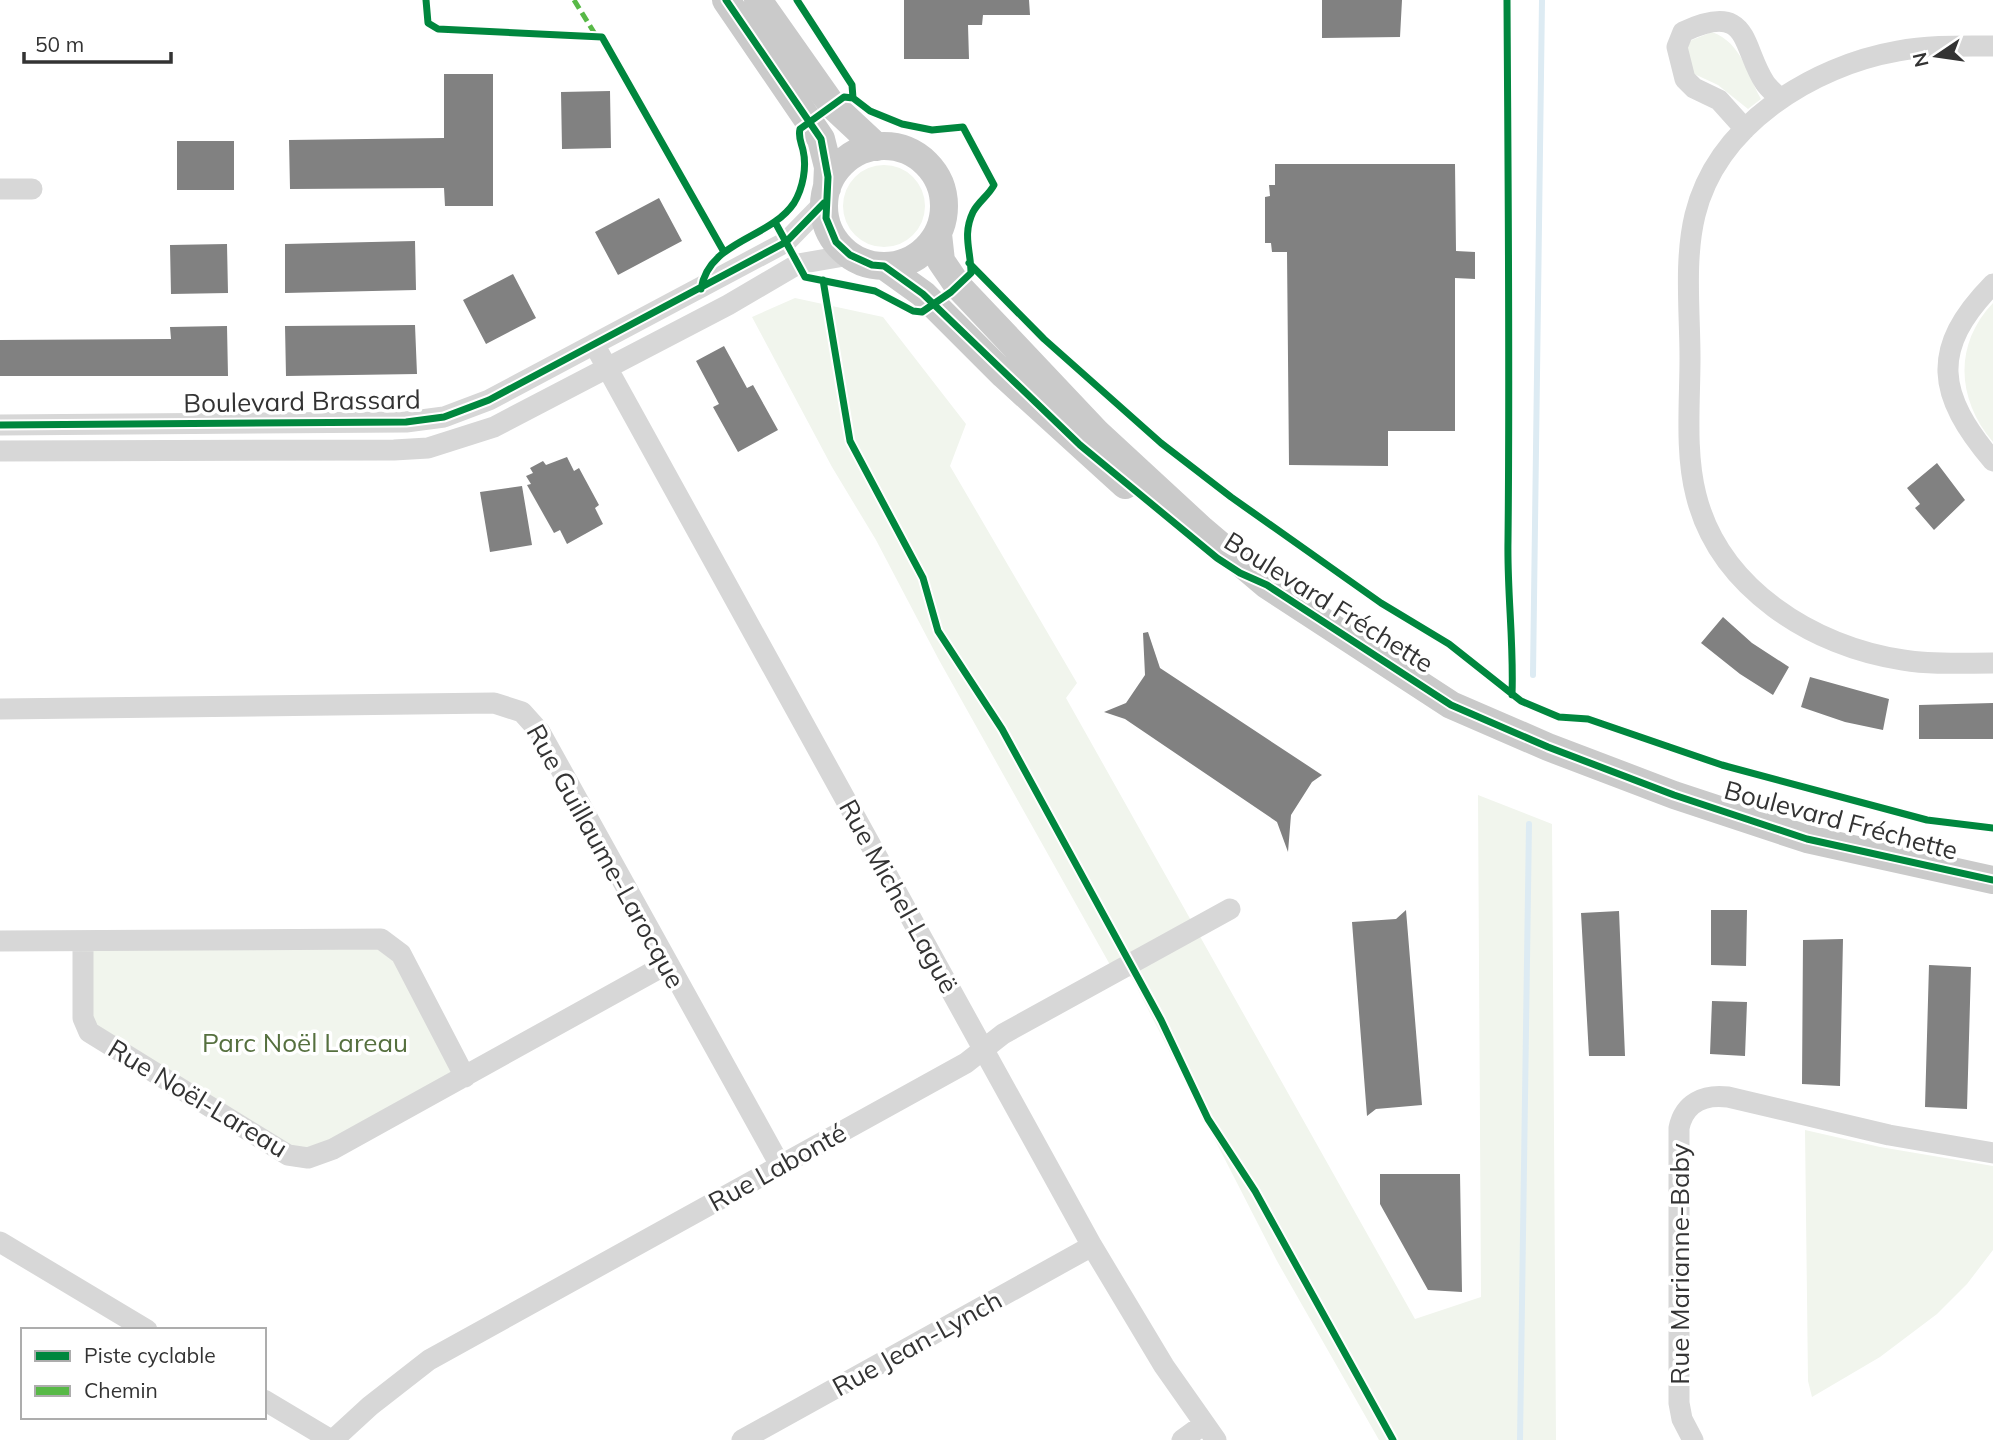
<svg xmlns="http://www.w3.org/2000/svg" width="1993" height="1440" viewBox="0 0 1993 1440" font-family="Mulish,sans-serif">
  <rect width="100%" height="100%" fill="#fff"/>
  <path fill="#f1f5ed" d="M1712 32C1742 43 1747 74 1761 99L1748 109 1718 85 1690 72 1687 42Z
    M843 206a41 41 0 1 1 82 0a41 41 0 1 1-82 0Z
    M795 298 883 317 966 424 950 466 1077 683 1066 698 1415 1319 1481 1297 1478 795 1552 824 1556 1440H1379L1277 1261 1132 978 1109 963 939 660 876 540 832 467 752 317Z
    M1993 303V442C1957 400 1953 345 1993 303Z
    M349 933 397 951 462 1081 296 1167 90 1026 78 944Z
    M1805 1130 1880 1147 1993 1166V1250L1967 1284 1937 1314 1880 1357 1812 1397 1808 1381Z"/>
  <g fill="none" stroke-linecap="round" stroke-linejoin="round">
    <path stroke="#ddebf3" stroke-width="6" d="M1533 675 1542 0
      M1520 1440 1529 824"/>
  </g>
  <path fill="#818181" d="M904 0H1029L1030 15H983L982 25H968L969 59H904Z
    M1322 0H1402L1400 37 1322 38Z
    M444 74H493V206H445L444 188 290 189 289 140 444 138Z
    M610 91 611 148 562 149 561 92Z
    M177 141H234V190H177Z
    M1275 164H1455L1456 251 1475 252V279L1455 278V431H1388V466L1289 465 1287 252H1272L1271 243H1265V197L1270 196 1269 185H1275Z
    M659 198 682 241 618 275 595 232Z
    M415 241 416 290 285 293V244Z
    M227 244 228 293 171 294 170 245Z
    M513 274 536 318 486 344 463 300Z
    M415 325 417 374 286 376 285 326Z
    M227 326 228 376H0V340L171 339 170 327Z
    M724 346 747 388 753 385 778 430 738 452 713 407 719 404 696 361Z
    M567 457 574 471 579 468 599 505 595 508 603 524 567 544 560 530 554 533 527 485 531 484 526 476 533 473 530 468 543 461 546 465Z
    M1937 463 1965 500 1934 530 1915 508 1920 504 1907 488Z
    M522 486 532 545 490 552 480 492Z
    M1723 617 1752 643 1789 667 1773 695 1740 674 1701 643Z
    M1148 632 1160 668 1322 775 1312 782 1291 815 1288 852 1277 822 1125 719 1104 712 1126 703 1145 675 1143 633Z
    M1810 677 1889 699 1883 730 1845 722 1801 707Z
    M1993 703V739H1919V705Z
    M1406 910 1422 1105 1376 1109 1367 1116 1352 922 1396 919Z
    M1711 910H1747L1746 966 1711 965Z
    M1619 911 1625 1056H1589L1581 913Z
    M1843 939 1840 1086 1802 1084 1803 940Z
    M1929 965 1971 967 1967 1109 1925 1107Z
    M1712 1001 1747 1002 1745 1056 1710 1054Z
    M1380 1174H1460L1462 1292 1428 1290 1380 1204Z"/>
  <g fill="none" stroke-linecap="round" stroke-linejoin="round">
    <path stroke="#d7d7d7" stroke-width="21" d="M1993 46C1961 46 1929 45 1898 51 1812 66 1717 125 1695 215 1684 260 1690 312 1690 358 1690 403 1685 452 1696 495 1719 588 1813 647 1903 660 1933 665 1963 663 1993 663
      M1745 129 1719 100 1694 88 1685 79 1677 47 1683 32C1751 0 1741 47 1765 83 1769 89 1776 94 1780 99
      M0 189H32
      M1993 284C1929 349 1937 395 1993 461
      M594 344 1092 1246 1164 1366 1216 1440
      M0 425 406 422 444 417 489 400 786 242 824 203
      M0 451 394 450 428 448 494 427 728 305 798 264 850 255
      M0 709 494 703 522 712 540 732 780 1165
      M0 941 381 939 401 954 465 1077
      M83 941V1018L89 1032 288 1155 308 1158 333 1149 667 964
      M0 1242 147 1330
      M264 1400 331 1440
      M333 1440 370 1406 429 1360 966 1063 1003 1034 1230 909
      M742 1440 1092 1246
      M1182 1440 1204 1424
      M1693 1440 1682 1419 1679 1403V1128C1684 1103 1704 1094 1728 1097L1889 1135 1993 1153"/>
    <path stroke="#cacaca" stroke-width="28" d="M726 0 821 139 828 167 827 188
      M758 0 832 105 877 147
      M824 206a60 60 0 1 1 120 0a60 60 0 1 1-120 0Z
      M938 234 941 261 958 286 1097 433 1202 530 1267 585 1451 705 1548 747 1674 795 1807 839 1993 880
      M884 266 923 294 1004 375 1125 485"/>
    <path stroke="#58b947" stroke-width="5" stroke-dasharray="10 5" stroke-linecap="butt" d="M574 0 595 34"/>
    <g stroke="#fff" stroke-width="11">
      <path id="cycleway" d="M426 0 428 23 438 29 602 37 724 252
        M726 0 821 139 828 177 826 218 836 242 850 255 872 265 884 266 923 294 1080 445 1217 558 1240 573 1267 585 1451 705 1548 747 1674 795 1807 839 1993 880
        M797 0 852 85 853 98
        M1507 0C1508 180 1510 361 1508 541 1507 593 1514 643 1512 695
        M969 263 1044 339 1161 443 1231 497 1381 603 1449 644 1521 701 1559 717 1588 719 1722 765 1927 820 1993 828
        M823 280 850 441 923 578 938 631 1002 729 1161 1020 1208 1119 1255 1191 1393 1440
        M701 289C709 240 770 239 794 203 803 188 807 167 803 150 801 142 798 137 800 129L844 97 853 98 870 111 902 124 932 130 963 127 994 185C989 195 978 202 973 212 962 235 971 251 971 273L951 292 922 312 913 311 875 291 805 277 775 222
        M0 425 406 422 444 417 489 400 786 242 824 203"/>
    </g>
    <use href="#cycleway" stroke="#00873e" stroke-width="7"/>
  </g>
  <g text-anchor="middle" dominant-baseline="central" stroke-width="7" stroke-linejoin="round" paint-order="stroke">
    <g font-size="26" fill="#333" stroke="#fff">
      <text transform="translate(302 401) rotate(-1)">Boulevard Brassard</text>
      <text transform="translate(1329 602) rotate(32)">Boulevard Fréchette</text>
      <text transform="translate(1841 820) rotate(15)">Boulevard Fréchette</text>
      <text transform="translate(606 856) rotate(61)">Rue Guillaume-Larocque</text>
      <text transform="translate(899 896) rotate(61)">Rue Michel-Laguë</text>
      <text transform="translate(198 1098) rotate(31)">Rue Noël-Lareau</text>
      <text transform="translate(777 1167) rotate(-29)">Rue Labonté</text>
      <text transform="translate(1679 1264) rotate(-90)">Rue Marianne-Baby</text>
      <text transform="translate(917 1343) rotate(-29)">Rue Jean-Lynch</text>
    </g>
    <g font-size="26" fill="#56703f" stroke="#fff">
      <text x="305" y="1042">Parc Noël Lareau</text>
    </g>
  </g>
  <rect x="21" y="1328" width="245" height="91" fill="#ffffff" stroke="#adadad" stroke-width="2"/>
  <rect x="35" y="1351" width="35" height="10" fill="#00873e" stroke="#adadad" stroke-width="2"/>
  <text x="84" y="1363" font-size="21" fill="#333333">Piste cyclable</text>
  <rect x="35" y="1386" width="35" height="10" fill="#58b947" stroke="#adadad" stroke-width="2"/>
  <text x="84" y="1398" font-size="21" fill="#333333">Chemin</text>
  <g transform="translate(1937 56) rotate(257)" stroke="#ffffff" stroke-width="5" paint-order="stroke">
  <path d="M0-5L12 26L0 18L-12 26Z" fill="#333333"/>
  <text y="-10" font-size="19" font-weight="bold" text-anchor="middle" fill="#333333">N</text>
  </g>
  <path d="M24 52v10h147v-10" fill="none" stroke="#333333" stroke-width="3.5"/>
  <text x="35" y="52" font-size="21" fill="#333333" stroke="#ffffff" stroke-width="5" paint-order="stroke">50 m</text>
</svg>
